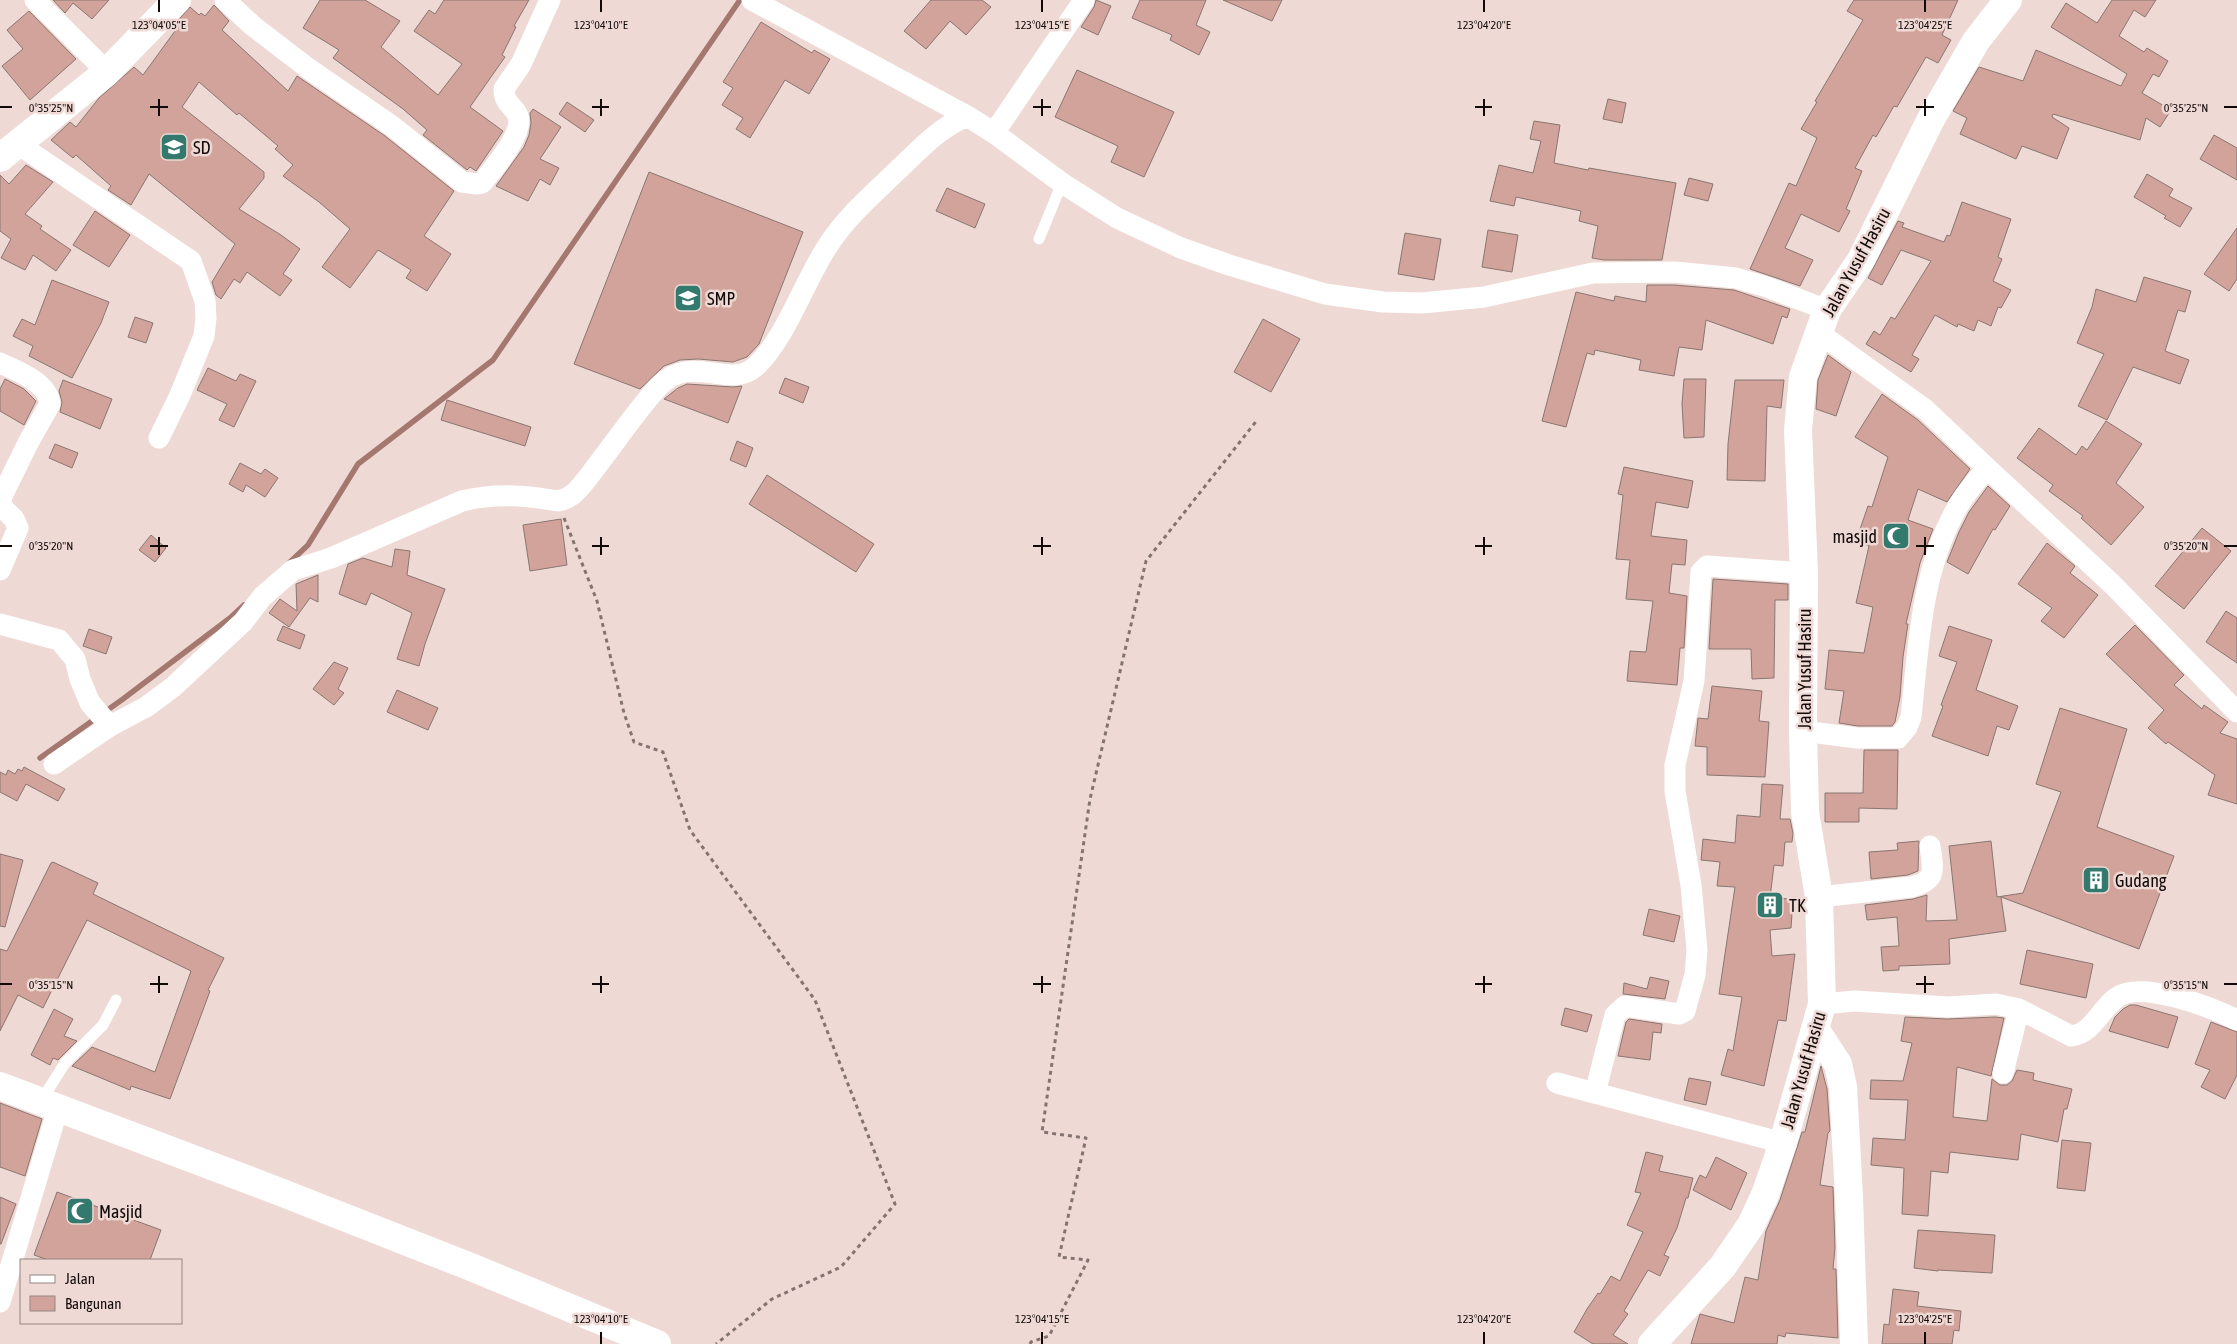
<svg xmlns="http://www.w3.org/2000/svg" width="2237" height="1344" viewBox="0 0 2237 1344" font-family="'Asap Condensed',sans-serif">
  <rect width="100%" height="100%" fill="#efd9d5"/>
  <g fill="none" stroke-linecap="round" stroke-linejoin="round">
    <path stroke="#a5786f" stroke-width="5.5" d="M289 563 308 545 358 464 493 360 740 0
      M40 758 123 699 230 618 244 605"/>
  </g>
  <path fill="#d2a39a" stroke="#897672" d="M53 0H109L92 19 73 3 65 13Z
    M320 0H365L400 21 381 47 438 95 462 64 414 31 429 10 435 14 444 0H529L514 26 516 27 502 55 505 57 470 107 503 131 476 171 470 167 467 170 423 135 427 130 403 109 333 58 339 50 303 28Z
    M931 0H982L991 7 966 35 950 21 926 49 904 31Z
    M1096 0 1111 6 1098 35 1081 27 1094 7Z
    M1140 0H1206L1196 25 1210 32 1199 55 1170 40 1172 35 1132 18Z
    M1223 0H1282L1272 21Z
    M1854 0H1958L1942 35 1951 40 1938 63 1926 57 1897 107 1894 106 1876 137 1873 135 1855 168 1862 171 1846 209 1850 211 1839 232 1801 214 1785 248 1813 260 1800 286 1750 269 1789 183 1796 186 1817 138 1801 129 1817 102 1815 101 1863 20 1847 11Z
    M2112 0H2156L2145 17 2134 10 2119 36 2144 52 2147 48 2168 61 2159 77 2153 74 2142 93 2171 110 2160 127 2146 118 2140 140 2053 114 2052 117 2069 128 2057 159 2022 146 2016 159 1960 134 1967 118 1953 111 1979 67 2023 81 2036 50 2121 86 2127 74 2051 27 2066 3 2097 23Z
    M214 5 229 21 222 30 288 91 297 76 385 136 454 191 424 236 451 254 427 291 406 278 411 270 378 250 350 288 322 267 350 229 319 202 283 176 293 165 275 149 278 146 239 113 237 115 199 82 182 107 264 172V178L239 209 281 235 300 249 283 274 292 280 280 296 247 272 240 283 234 279 221 299 216 295 212 282 235 244 149 174 131 205 108 190 111 186 76 155 73 158 51 140 70 122 76 127 99 98 134 67 143 75 175 31 171 28 190 7 199 15 201 13 205 16Z
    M29 11 76 59 30 100 2 66 23 49 7 30Z
    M761 22 812 53 814 50 830 59 809 94 785 80 750 138 736 129 743 118 722 105 733 88 723 82Z
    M1077 70 1174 112 1144 177 1111 162 1118 146 1055 117Z
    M1608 99 1626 103 1622 123 1603 119Z
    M567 102 594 120 585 132 559 114Z
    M533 109 561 127 540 159 559 168 550 185 540 179 528 201 496 186 524 147 529 135 531 123 530 113Z
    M1534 121 1560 125 1554 163 1588 170 1589 168 1676 183 1662 260H1604L1592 258 1598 226 1579 221 1581 211 1516 197 1514 206 1490 201 1499 165 1533 173 1541 141 1530 139Z
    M2214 135 2237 148V180L2200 159Z
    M26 165 53 182 25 214 42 226 40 229 71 250 56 271 33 255 25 270 1 258 11 239 0 231V175L9 184Z
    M649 172 803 232 759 344 747 357 733 362 698 359 680 360 664 366 640 389 574 364Z
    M2147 174 2173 189 2169 196 2192 208 2180 227 2164 218 2166 216 2134 197Z
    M1689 178 1713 184 1708 201 1684 195Z
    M947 188 985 204 975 228 936 211Z
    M1962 202 2011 219 1998 257 2002 259 1993 281 2011 290 2001 308 1998 307 1991 326 1978 320 1974 331 1958 324 1957 327 1935 315 1912 355 1919 359 1911 372 1866 344 1874 331 1880 335 1891 317 1895 319 1931 261 1901 250 1882 285 1868 278 1898 221 1904 223 1902 227 1944 242 1947 235 1950 236Z
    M95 211 130 235 109 267 73 245Z
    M2237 228V279L2229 291 2204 274Z
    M1488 230 1518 235 1512 272 1482 267Z
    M1405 233 1441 239 1434 280 1398 274Z
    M2144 277 2191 291 2185 312 2178 310 2165 351 2189 360 2180 384 2133 367 2107 420 2078 406 2104 354 2077 343 2092 307 2096 289 2136 302Z
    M52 280 109 302 101 323 72 378 29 356 33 346 13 336 22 319 35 325Z
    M1647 285H1674L1734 290 1790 309 1787 318 1782 316 1773 344 1706 320 1702 350 1679 347 1674 376 1639 370 1641 360 1595 350 1594 355 1587 353 1566 427 1542 421 1576 292 1614 301 1615 296 1646 302Z
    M135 317 153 323 146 343 128 337Z
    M1263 319 1300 339 1271 392 1234 372Z
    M1828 355 1851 372 1836 416 1816 409 1818 380Z
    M208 368 236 381 240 374 256 381 234 427 219 420 227 404 197 390Z
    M785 378 809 387 803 403 779 393Z
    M5 379 24 389 36 401 24 425 0 411V389Z
    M1684 379H1706L1704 437 1684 438 1682 404Z
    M63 380 112 399 100 429 60 412 62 402 59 391Z
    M1735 380H1784L1781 408 1767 406 1765 481 1727 480 1728 444Z
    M687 384 733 387 742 386 728 423 664 399 678 388Z
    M1882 394 1918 420 1970 469 1947 502 1918 489 1908 520 1933 529 1920 563 1906 624H1908L1903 657 1900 697 1895 722 1892 726H1858L1839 723 1844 691 1825 689 1829 650 1864 653 1873 607 1856 603 1869 546 1856 541 1868 506 1872 507 1888 457 1855 437Z
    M447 400 531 427 525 446 441 420Z
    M2106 421 2142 444 2116 483 2144 507 2111 545 2081 518 2083 516 2049 491 2053 485 2017 458 2039 428 2076 455 2082 446 2087 450Z
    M737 441 753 448 746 467 730 460Z
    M55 444 78 453 72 468 49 458Z
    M240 463 261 474 265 469 278 478 265 497 246 485 243 492 229 484Z
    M1624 467 1693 481 1688 508 1656 502 1651 536 1687 540 1685 565 1672 564 1669 593 1687 596 1684 648H1680L1677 685 1627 681 1630 651 1646 652 1653 601 1626 599 1630 560 1616 559 1623 495 1618 494Z
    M767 475 874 544 856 572 749 504Z
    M1988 486 2010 506 1995 530 1993 529 1968 574 1947 562 1959 532 1969 512Z
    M561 519 567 565 530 571 523 525Z
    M2202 528 2231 551 2184 609 2155 586Z
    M151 535 166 548 155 562 139 550Z
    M2047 543 2075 566 2070 573 2098 595 2064 638 2041 621 2052 608 2018 584Z
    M395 549 410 551 407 575 445 589 425 644 419 666 397 659 412 613 371 593 366 605 339 594 348 564 363 558 392 567Z
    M318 575V602L310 598 289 627 269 613 280 599 297 611 296 584Z
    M1713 579 1788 584V600H1775L1774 678 1752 679 1751 649H1709Z
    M2226 611 2237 618V663L2206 642Z
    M2135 625 2184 675 2174 685 2202 709 2204 705 2228 722 2220 733 2237 739V804L2208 795 2215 775 2168 742 2166 744 2148 728 2164 710 2106 654Z
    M283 626 305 635 300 649 277 640Z
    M1949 626 1992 640 1976 690 2018 706 2009 730 1997 726 1988 756 1932 736 1943 706 1941 705 1957 662 1939 656Z
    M89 629 112 637 106 654 83 646Z
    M334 662 348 668 338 689 344 693 334 705 313 689Z
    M1712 686 1762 691 1759 721 1769 722 1765 777 1707 775V747L1695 746 1698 718 1708 719Z
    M397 690 438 708 428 730 387 712Z
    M2060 708 2127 729 2097 827 2174 856 2139 949 2001 897 2006 931 1949 939 1950 964 1899 966V970L1883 971 1881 947 1899 946 1897 917 1867 920 1865 905 1913 899 1927 895 1926 921 1957 920 1949 846 1991 841 1997 897 2023 893 2061 792 2036 784Z
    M1864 750H1898L1897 809 1859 808V822H1825V793H1863Z
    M24 767 65 789 58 801 26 784 17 801 0 792V772L6 775 8 770 15 774 18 769 22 771Z
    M1762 784 1783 785 1780 819H1790L1793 833 1792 842H1785L1783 866 1774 865 1770 898 1793 899 1791 928 1770 930 1772 956 1795 954 1786 1021 1778 1020 1764 1086 1721 1075 1728 1049 1733 1051 1742 997 1719 994 1735 887 1717 886 1720 862 1701 860 1703 839 1735 843 1737 815 1760 817Z
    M1919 841 1918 871 1908 875 1871 879 1869 852 1898 850 1897 843Z
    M0 854 23 860 5 927 0 926Z
    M53 862 98 883 93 894 224 958 208 990 210 991 170 1099 131 1086 130 1090 72 1066 92 1047 155 1072 191 971 87 920 43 1008 18 995 0 1031V949L7 951 51 863Z
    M1649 909 1680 916 1674 942 1643 935Z
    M2027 950 2093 964 2086 998 2020 984Z
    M1650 977 1669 981 1665 999 1623 994 1624 983 1647 989Z
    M2130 1005H2136L2178 1017 2168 1048 2109 1031 2115 1017 2123 1009Z
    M1565 1008 1592 1015 1587 1032 1561 1025Z
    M54 1009 73 1019 64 1036 77 1041 58 1060 53 1058 50 1065 31 1055Z
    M1905 1017 1947 1019 1995 1017 2004 1018 1991 1076 1957 1067 1953 1117 1987 1121 1992 1079 2000 1085H2007L2012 1081 2017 1070 2034 1073 2033 1080 2072 1089 2067 1109H2064L2058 1142 2021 1134 2018 1160 1950 1152 1948 1173 1931 1171 1928 1216 1902 1214 1904 1168 1871 1165 1873 1138 1905 1140 1908 1100 1870 1099 1871 1080 1903 1081 1912 1043 1901 1041Z
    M1629 1019 1662 1024 1661 1033 1653 1032 1650 1060 1618 1056 1626 1022Z
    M2211 1022 2237 1032V1075L2225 1099 2201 1087 2210 1070 2195 1064Z
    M1821 1066 1827 1089 1830 1131 1828 1133 1820 1185 1833 1187 1835 1248 1833 1269H1836L1838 1338 1786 1333 1785 1337 1778 1335 1777 1344H1691L1700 1314 1734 1323 1745 1277 1758 1280 1766 1231 1780 1200 1802 1132H1805Z
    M1689 1078 1711 1082 1706 1105 1684 1100Z
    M0 1103 42 1119 25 1176 0 1167Z
    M2062 1140 2091 1143 2085 1191 2057 1188Z
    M1646 1152 1663 1156 1659 1171 1693 1178 1688 1198H1686L1677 1228 1664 1255 1669 1257 1660 1276 1648 1270 1624 1311 1628 1314 1613 1335 1628 1344H1593L1574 1332 1587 1309 1598 1293 1600 1294 1611 1276 1620 1281 1643 1232 1627 1225 1641 1193 1635 1192Z
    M1716 1157 1747 1173 1731 1210 1693 1190 1700 1175 1706 1178Z
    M57 1192 161 1230 150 1260H48L34 1255Z
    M0 1197 16 1204 1 1244H0Z
    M1918 1230 1995 1235 1992 1273 1938 1270V1271L1914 1268Z
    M1893 1289 1919 1292 1917 1306 1961 1311 1959 1331 1954 1330 1952 1344H1882L1884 1324 1889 1325Z"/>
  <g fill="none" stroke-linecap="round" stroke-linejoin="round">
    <path stroke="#837472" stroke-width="3" stroke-dasharray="4 4" stroke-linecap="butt" d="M564 518 597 601 624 713 634 742 663 752 690 830 815 1000 895 1204 841 1267 772 1299 716 1344
      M1030 1344 1031 1342 1049 1336 1088 1260 1059 1257 1086 1138 1042 1132 1090 799 1146 561 1258 419"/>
    <path stroke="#fff" stroke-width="11" d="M1039 239 1062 183
      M41 1101 65 1063 103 1025 116 1000"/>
    <path stroke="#fff" stroke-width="21" d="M35 0 107 72
      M225 0 253 26 309 69 392 126 462 182 477 184 482 183C493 169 524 134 518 116 514 105 504 105 504 89L521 64 550 0
      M752 0 967 116 994 133 1062 183 1117 218 1181 248 1229 265 1325 294 1383 302 1422 303 1484 297 1593 273 1675 272 1736 278 1767 287 1827 310
      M994 133 1084 0
      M18 144 191 261 205 301 206 318 204 336 180 395 159 438
      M1819 333 1926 410 1987 468
      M0 363C17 371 48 382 50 404L28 443 1 498 2 507 14 519 18 528 0 570
      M0 624 59 640 75 659 80 679 90 703 110 726 146 707 173 687 243 622 262 597 293 570 331 558 462 501C494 493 524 495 558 501 563 500 567 499 572 495 581 488 589 476 596 467 617 440 636 411 659 386 692 352 729 390 755 367 785 340 804 282 827 247 846 217 874 193 899 169 921 148 939 128 967 116
      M1803 731 1857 738H1898L1907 727 1911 717C1919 642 1921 563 1963 498 1970 488 1979 478 1987 468L2112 584 2237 712
      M54 764 110 726
      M1819 897 1911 887C1938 880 1933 870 1930 846
      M1822 1004 1855 1001 1948 1007 1996 1004 2019 1009 2071 1036C2092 1034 2100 1010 2116 998 2140 979 2213 1008 2237 1020
      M2003 1073 2019 1009
      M1557 1083 1783 1143
      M1595 1093 1615 1015 1625 1006 1679 1014 1685 1011 1695 975 1697 950 1691 885 1675 791V765L1694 681 1701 572 1707 566 1804 573
      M0 1302 58 1108"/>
    <path stroke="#fff" stroke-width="28" d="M1816 1030 1838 1064 1843 1087 1849 1197 1854 1344
      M0 1086 275 1190 471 1267 657 1344
      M1652 1344 1723 1266 1751 1225 1765 1195 1783 1143 1822 1004 1819 897 1805 812 1803 731 1804 573 1798 430 1803 377 1827 310 1861 260 1931 119 1976 41 2008 0"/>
    <path stroke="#fff" stroke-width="28" d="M0 158 107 72 177 0"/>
  </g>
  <path fill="none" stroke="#110a09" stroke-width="2" d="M159 0V12M601 0V12M1042 0V12M1484 0V12M1925 0V12M159 99V116M601 99V116M1042 99V116M1484 99V116M1925 99V116M0 107H12M150 107H168M592 107H609M1033 107H1051M1475 107H1492M1916 107H1934M2224 107H2237M159 537V555M601 537V555M1042 537V555M1484 537V555M1925 537V555M0 546H12M150 546H168M592 546H609M1033 546H1051M1475 546H1492M1916 546H1934M2224 546H2237M159 976V993M601 976V993M1042 976V993M1484 976V993M1925 976V993M0 984H12M150 984H168M592 984H609M1033 984H1051M1475 984H1492M1916 984H1934M2224 984H2237M601 1332V1344M1042 1332V1344M1484 1332V1344M1925 1332V1344"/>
  <defs>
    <g id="university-square" transform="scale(1.4375)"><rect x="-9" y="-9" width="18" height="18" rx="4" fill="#34796d" stroke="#efd9d5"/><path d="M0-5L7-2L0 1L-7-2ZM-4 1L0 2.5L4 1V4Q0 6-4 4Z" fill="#fff"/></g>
    <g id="mosque-square" transform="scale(1.4375)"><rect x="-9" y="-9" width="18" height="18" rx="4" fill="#34796d" stroke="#efd9d5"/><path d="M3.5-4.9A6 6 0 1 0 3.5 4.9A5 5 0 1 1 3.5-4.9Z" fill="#fff"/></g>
    <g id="building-square" transform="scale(1.4375)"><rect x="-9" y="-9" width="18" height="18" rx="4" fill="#34796d" stroke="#efd9d5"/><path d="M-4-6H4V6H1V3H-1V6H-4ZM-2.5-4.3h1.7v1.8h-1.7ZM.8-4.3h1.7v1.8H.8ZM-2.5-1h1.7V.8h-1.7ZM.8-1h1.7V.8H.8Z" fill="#fff"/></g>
  </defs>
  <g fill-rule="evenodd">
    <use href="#university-square" x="174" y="147"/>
    <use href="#university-square" x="688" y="298"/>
    <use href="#mosque-square" x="1896" y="536"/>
    <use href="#building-square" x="2096" y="880"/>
    <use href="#building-square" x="1770" y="905"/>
    <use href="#mosque-square" x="80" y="1211"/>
  </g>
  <g text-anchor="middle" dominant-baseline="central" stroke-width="5" stroke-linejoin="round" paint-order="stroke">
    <g font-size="18" fill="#110a09" stroke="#efd9d5" text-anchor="start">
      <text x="193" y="147">SD</text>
      <text x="707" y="298">SMP</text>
      <text x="1877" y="536" text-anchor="end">masjid</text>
      <text x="2115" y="880">Gudang</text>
      <text x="1789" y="905">TK</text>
      <text x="99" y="1211">Masjid</text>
    </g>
    <g font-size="18" fill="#110a09" stroke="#efd9d5">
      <text transform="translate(1856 262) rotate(-61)">Jalan Yusuf Hasiru</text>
      <text transform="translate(1804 669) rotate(-90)">Jalan Yusuf Hasiru</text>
      <text transform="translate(1803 1070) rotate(-74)">Jalan Yusuf Hasiru</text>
    </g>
  </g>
  <g font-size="12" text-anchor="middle" fill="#110a09" stroke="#efd9d5" stroke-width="5" stroke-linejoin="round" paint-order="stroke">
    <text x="159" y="29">123°04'05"E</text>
    <text x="601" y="29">123°04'10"E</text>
    <text x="1042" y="29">123°04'15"E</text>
    <text x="1484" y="29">123°04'20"E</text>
    <text x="1925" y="29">123°04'25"E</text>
    <text x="51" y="112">0°35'25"N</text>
    <text x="2186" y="112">0°35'25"N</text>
    <text x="51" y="550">0°35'20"N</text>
    <text x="2186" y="550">0°35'20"N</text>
    <text x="51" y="989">0°35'15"N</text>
    <text x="2186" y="989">0°35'15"N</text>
    <text x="601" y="1323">123°04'10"E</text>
    <text x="1042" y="1323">123°04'15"E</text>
    <text x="1484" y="1323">123°04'20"E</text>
    <text x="1925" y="1323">123°04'25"E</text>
  </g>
  <rect x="20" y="1259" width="162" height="65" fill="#efd9d5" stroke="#968683"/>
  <rect x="30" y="1275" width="25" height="8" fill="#ffffff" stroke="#968683"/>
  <text x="65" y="1284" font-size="15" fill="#110a09">Jalan</text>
  <rect x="30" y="1296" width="25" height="15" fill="#d2a39a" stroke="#968683"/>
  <text x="65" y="1309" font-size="15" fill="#110a09">Bangunan</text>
</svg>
